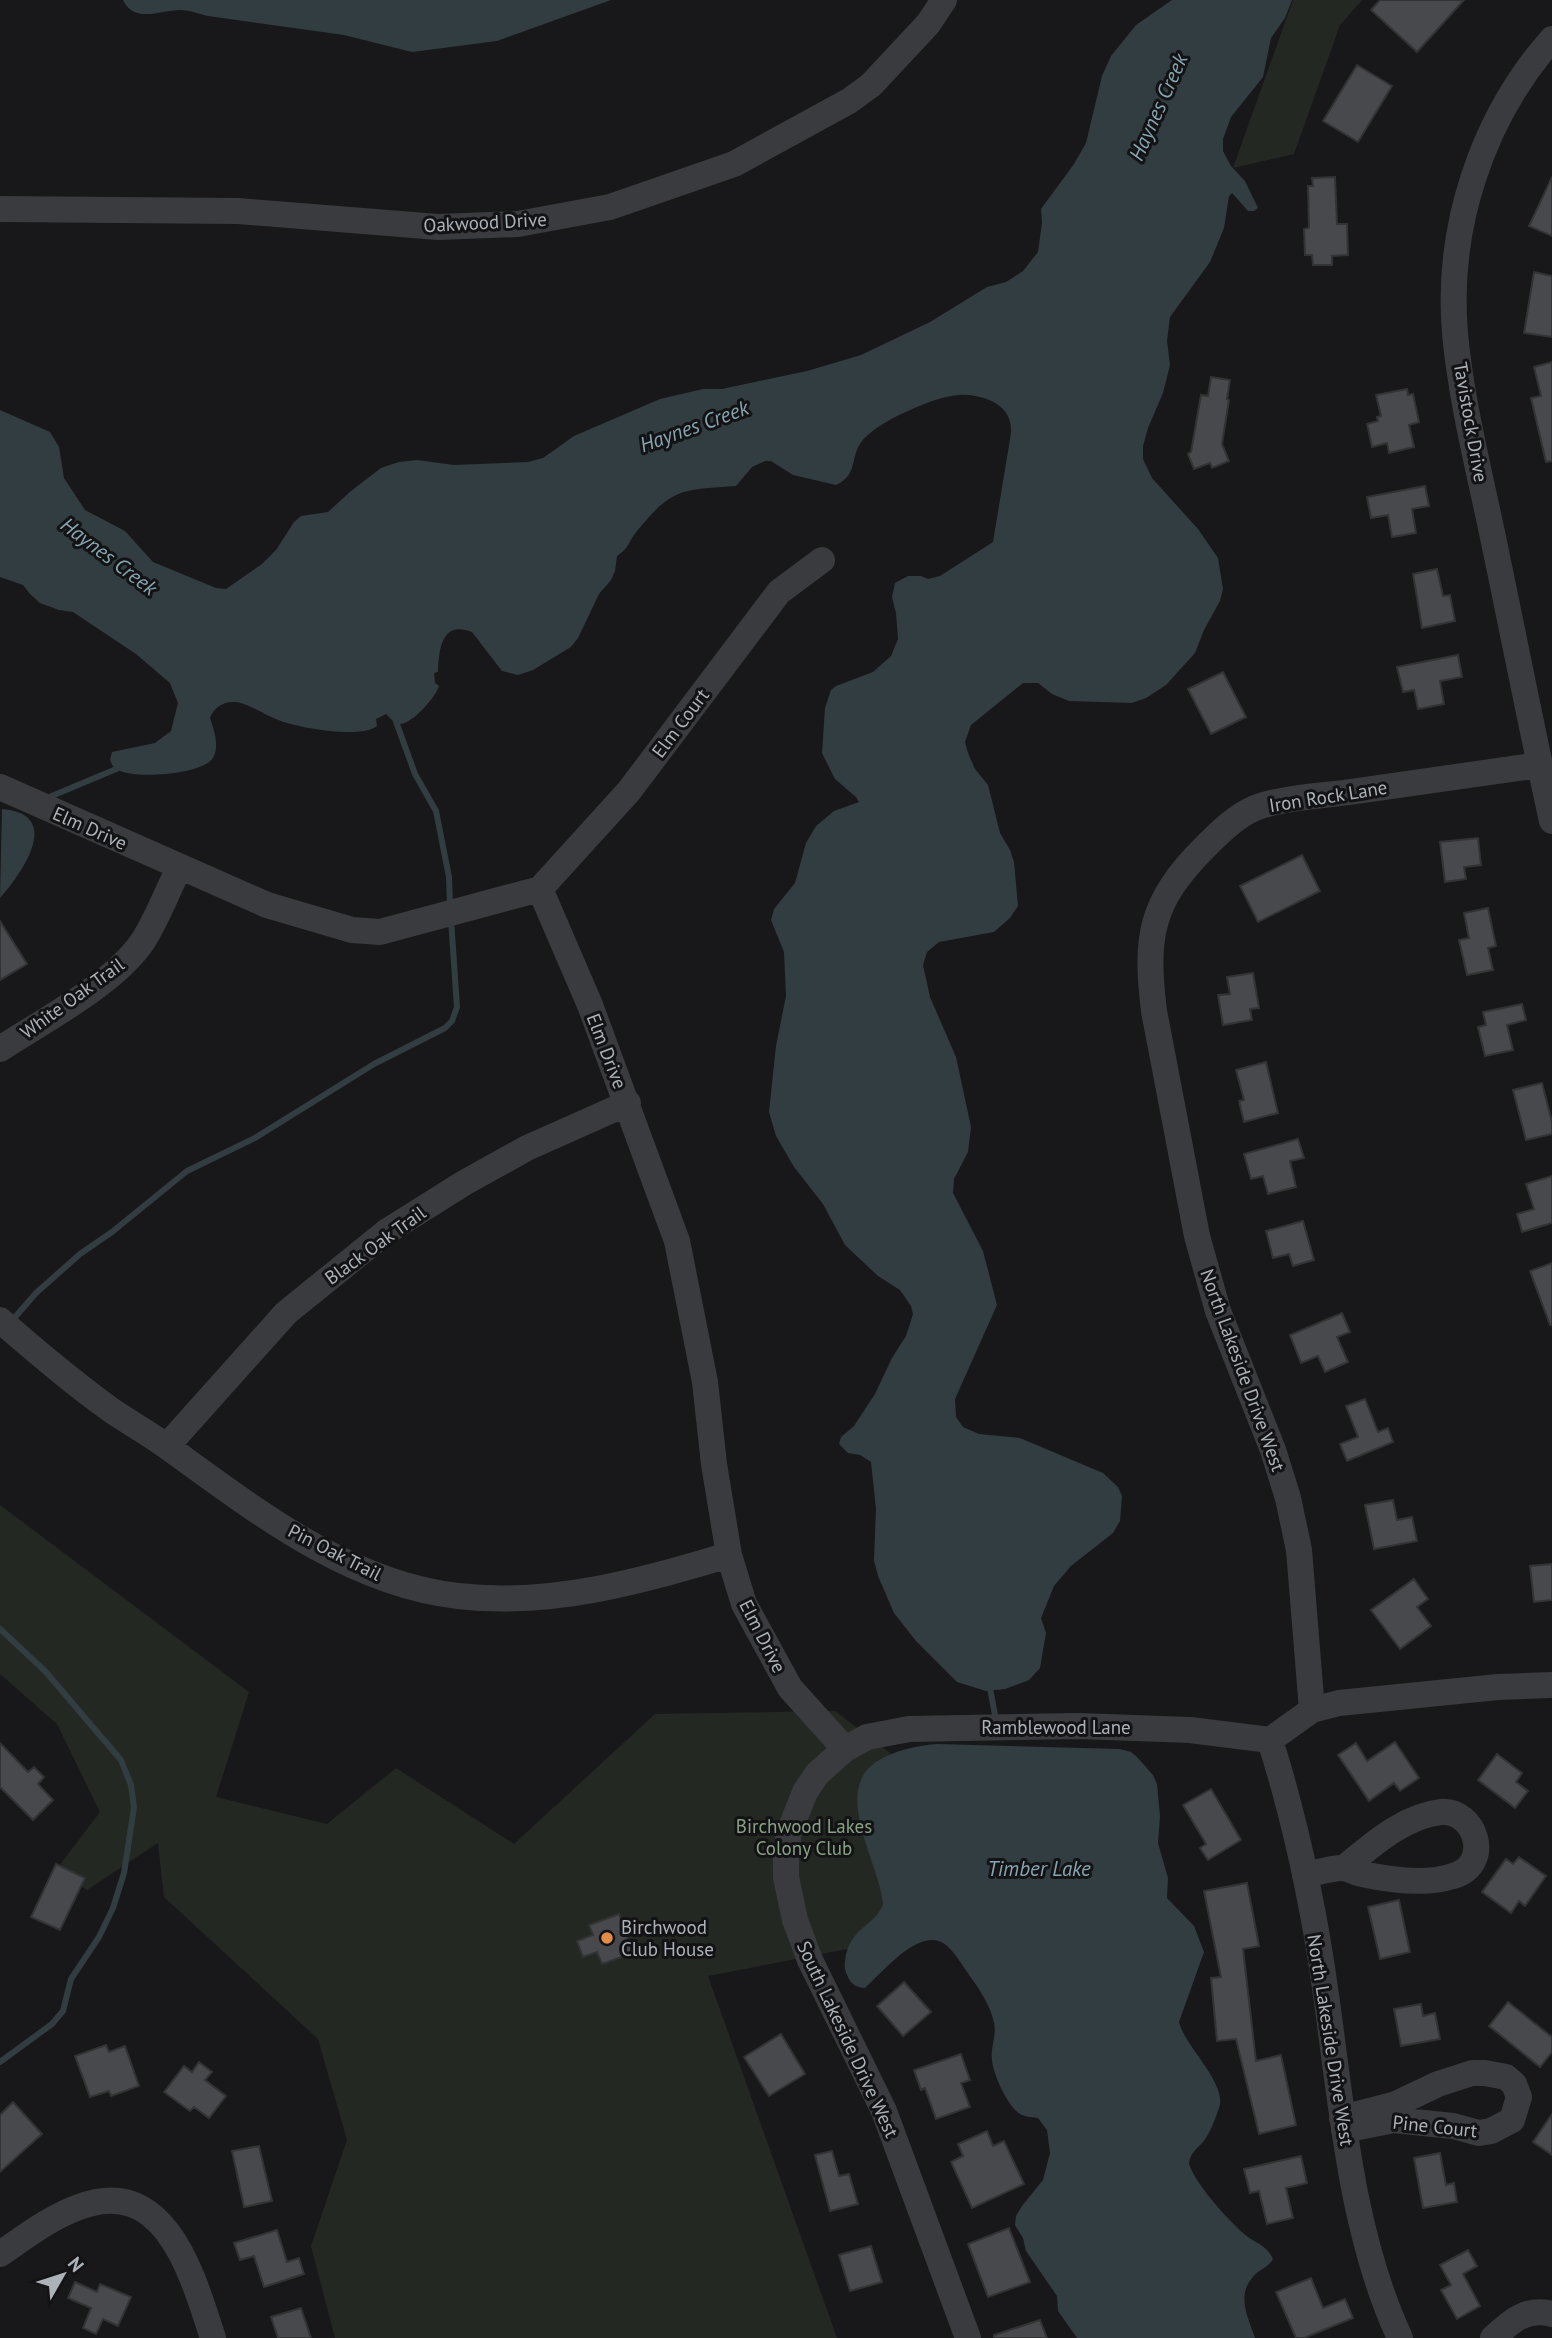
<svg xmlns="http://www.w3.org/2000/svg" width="1552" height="2338" viewBox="0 0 1552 2338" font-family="'PT Sans',sans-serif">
  <rect width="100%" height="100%" fill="#18181a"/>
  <path fill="#232922" d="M1293 0H1362L1340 25 1294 154 1233 168Z
    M0 1505 249 1692 216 1797 327 1824 396 1768 514 1844 655 1714 835 1711 932 1785 966 1926 708 1976 837 2338H335L311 2246 347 2140 318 2039 164 1897 158 1843 87 1890 56 1870 100 1812 57 1724 0 1674Z"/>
  <path fill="#323d41" d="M123 0H611L497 41 412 52 344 35 208 16C199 14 190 10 180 10 161 10 134 24 123 0Z
    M1172 0H1292L1285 18 1271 38 1263 77 1231 117 1223 139V151L1231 166 1245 181 1258 208 1254 211H1248L1232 193 1229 196 1224 228 1210 262 1170 317 1167 341 1170 365 1163 393 1148 428 1143 446V459L1152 478 1198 529 1218 558 1223 589 1220 601 1204 630 1195 653 1166 685 1146 698 1132 703 1069 701 1052 694 1038 683H1023L971 725 965 742 968 753 975 769 988 785 1000 833 1010 850 1014 862 1018 906 1010 918 994 932 939 942 927 952 923 965 930 997 956 1057 971 1127 968 1152 954 1179 953 1193 983 1251 997 1305 955 1399 956 1417 963 1427 979 1434 1020 1438 1103 1473 1118 1487 1122 1496 1120 1521 1113 1533 1071 1566 1054 1586 1041 1618 1046 1633 1040 1668 1029 1680 1005 1689 986 1691 957 1682 916 1641 894 1613 878 1576 874 1560 876 1509 871 1462 860 1455 848 1453 839 1444 841 1437 854 1426 875 1394 892 1358 906 1336 913 1314 911 1306 900 1290 878 1276 845 1245 823 1204 794 1167 776 1136 769 1112 776 1046 786 996 784 952 771 920 774 909 795 883 806 843 816 826 834 811 859 802 856 797 835 779 822 753 825 708 831 690 836 686 873 672 891 656 898 639 896 613 892 597 895 583 908 576H921L928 579 940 576 993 542 1011 433C1012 417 1004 406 989 400 980 396 968 394 958 395 933 397 877 422 862 441 849 458 859 474 836 485L793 475 771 461H765L752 467 736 486C682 490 673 487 637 531 627 543 631 546 617 556L615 571 611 580 599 594 578 638 571 647 533 670 518 675 502 671 472 632C441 620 439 650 438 672L434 673 435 683 439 686C436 697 412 724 400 724 394 723 390 718 386 714L376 719 377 726C361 739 300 728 281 721 267 717 249 703 235 702 224 701 214 707 210 718 214 730 219 744 214 756 207 775 131 780 116 769 112 766 112 764 110 760L112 752 155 743 171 731 178 703 170 683 136 654 73 612 59 610 40 603 30 594 23 585 0 577V410L50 432 59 447 64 478 85 510 125 531 153 562 216 588 226 589 262 564 276 550 294 522 301 516 328 512 351 491 381 468 399 462 417 460 454 465 528 462 543 458 574 436 660 399 703 389H722L807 371 861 355 930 322 987 287 1006 282 1023 271 1038 252 1042 223 1041 209 1074 164 1086 143 1102 76 1111 56 1136 25Z
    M2 809C64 814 22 873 0 898Z
    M937 1744 1120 1749 1131 1752 1137 1757 1153 1775 1157 1784 1160 1816 1158 1843 1168 1878 1167 1898 1194 1926 1204 1952 1179 2022C1185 2047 1228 2084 1219 2108 1215 2119 1211 2132 1203 2142 1196 2150 1190 2153 1189 2164 1196 2185 1231 2224 1248 2237 1258 2244 1267 2246 1273 2259 1268 2268 1258 2270 1252 2278 1236 2297 1249 2319 1255 2338H1077L1058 2311 1057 2296 1026 2251 1023 2238 1015 2225 1016 2216 1022 2206 1043 2180 1050 2153 1047 2130 1038 2118C1033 2117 1027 2117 1022 2115 1009 2110 993 2074 992 2060 990 2048 997 2036 994 2023 991 2005 977 1986 967 1972 960 1962 953 1949 943 1943 918 1928 882 1973 865 1988 857 1988 851 1984 848 1977 845 1971 844 1967 845 1961 849 1926 878 1925 883 1903 879 1863 832 1792 876 1762 895 1750 915 1746 937 1744Z"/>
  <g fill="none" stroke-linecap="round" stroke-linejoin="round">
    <path stroke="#323d41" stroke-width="6" d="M394 716 415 774 436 811 449 877 450 905
      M47 798 121 767
      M16 1316 36 1293 80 1254 112 1232 187 1171 255 1138 374 1064 445 1028 452 1021 457 1007 451 919
      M0 1629 45 1671 121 1760 131 1785 134 1807 124 1873 113 1908 99 1937 71 1979 63 2011 52 2024 0 2062
      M989 1683 996 1720"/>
  </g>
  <path fill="#47494c" stroke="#323335" stroke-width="2" d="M1380 0H1464L1417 52 1371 10Z
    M1357 65 1392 86 1358 142 1323 121Z
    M1335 177 1337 224H1347L1348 255 1332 256V265H1313L1312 255H1305L1304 229 1309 228 1308 186H1313L1312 178Z
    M1552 177V236L1529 226Z
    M1534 272 1552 276V337L1524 333Z
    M1552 362V461L1546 462 1531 398 1541 396 1534 367Z
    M1211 377 1230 380 1227 399 1229 400 1222 444 1229 461 1212 468 1210 463 1194 469 1188 454 1191 452 1201 395 1208 396Z
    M1407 389 1408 395 1413 394 1419 422 1409 425 1414 447 1389 453 1387 443 1372 447 1367 424 1378 421 1377 417 1381 416 1376 395Z
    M1425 486 1429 506 1412 509 1416 533 1392 537 1388 515 1371 518 1367 497Z
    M1437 569 1443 596 1450 595 1455 621 1422 628 1413 574Z
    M1458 655 1462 677 1440 681 1444 704 1418 709 1414 690 1403 692 1397 667Z
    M1223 672 1246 717 1211 734 1188 689Z
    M1478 838 1481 865 1464 867 1466 879 1445 882 1440 842Z
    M1302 855 1320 891 1258 922 1240 886Z
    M1488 908 1496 946 1488 948 1493 970 1467 975 1459 940 1469 938 1464 913Z
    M0 921 27 964 0 980Z
    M1253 973 1259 1008 1250 1009 1252 1020 1223 1025 1218 995 1230 994 1227 977Z
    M1522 1004 1526 1020 1507 1025 1513 1050 1485 1056 1478 1027 1486 1025 1483 1012Z
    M1266 1062 1278 1113 1244 1122 1239 1101 1244 1100 1236 1070Z
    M1542 1083 1552 1122V1134L1526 1140 1513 1090Z
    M1298 1139 1304 1158 1290 1161 1296 1187 1268 1194 1263 1176 1251 1179 1244 1154Z
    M1552 1176V1223L1522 1232 1517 1214 1534 1209 1526 1184Z
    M1303 1221 1314 1260 1293 1266 1289 1254 1273 1258 1266 1231Z
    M1552 1263V1325H1550L1530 1271Z
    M1342 1313 1350 1332 1337 1337 1348 1362 1325 1372 1318 1356 1301 1363 1290 1335Z
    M1365 1399 1378 1432 1388 1428 1393 1442 1347 1461 1340 1444 1358 1437 1346 1406Z
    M1393 1500 1397 1520 1412 1517 1417 1541 1374 1549 1365 1505Z
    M1552 1564V1600L1534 1602 1530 1566Z
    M1414 1579 1428 1599 1417 1607 1431 1626 1400 1649 1371 1610Z
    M1395 1742 1419 1778 1400 1791 1394 1783 1369 1801 1338 1755 1356 1743 1367 1761Z
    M0 1743 28 1772 34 1767 44 1777 38 1784 53 1800 33 1820 0 1787Z
    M1497 1754 1522 1773 1516 1782 1528 1791 1515 1808 1478 1780Z
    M1211 1789 1241 1840 1208 1860 1200 1848 1206 1844 1183 1805Z
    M1519 1857 1546 1876 1525 1906 1519 1901 1511 1913 1482 1892 1506 1859 1513 1864Z
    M56 1864 85 1878 60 1930 31 1917Z
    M1247 1883 1259 1946 1243 1949 1256 2061 1281 2055 1296 2125 1259 2134 1236 2039 1217 2041 1211 1978 1221 1977 1204 1891Z
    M1399 1900 1410 1952 1380 1959 1368 1907Z
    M619 1914 633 1953 602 1964 597 1952 583 1957 577 1941 593 1935 589 1925Z
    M904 1982 931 2012 903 2036 877 2006Z
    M1508 2002 1552 2037V2052L1540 2067 1489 2026Z
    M1421 2004 1423 2016 1435 2013 1440 2039 1401 2046 1394 2009Z
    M781 2034 805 2074 769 2096 744 2057Z
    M106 2045 109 2052 125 2046 139 2086 111 2096 109 2091 90 2097 75 2056Z
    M961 2054 970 2080 961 2083 970 2107 936 2119 925 2088 921 2090 914 2070Z
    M199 2062 212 2072 205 2080 226 2096 209 2118 194 2107 190 2111 164 2092 184 2066 192 2072Z
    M13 2102 42 2134 0 2172V2115Z
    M1552 2114V2155L1533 2142Z
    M987 2131 993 2146 1004 2141 1024 2184 972 2208 951 2162 963 2156 958 2144Z
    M259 2146 272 2201 244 2207 232 2151Z
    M832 2151 839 2176 849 2174 858 2204 830 2211 815 2155Z
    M1440 2153 1446 2185 1454 2183 1457 2202 1423 2208 1414 2158Z
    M1301 2156 1307 2183 1286 2188 1293 2218 1267 2224 1259 2191 1250 2193 1244 2169Z
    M1009 2228 1030 2282 988 2297 968 2244Z
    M277 2230 287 2262 299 2258 304 2274 264 2287 254 2256 240 2260 234 2243Z
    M871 2246 882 2282 850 2291 839 2255Z
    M1468 2250 1477 2266 1463 2274 1480 2306 1457 2319 1441 2290 1451 2285 1440 2265Z
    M1311 2278 1323 2308 1345 2299 1353 2318 1304 2338H1296L1276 2292Z
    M75 2282 97 2292 100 2284 131 2297 118 2326 103 2319 96 2334 83 2328 91 2308 68 2298Z
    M301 2308 311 2338H278L271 2317Z
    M1040 2320 1047 2338H994V2335Z"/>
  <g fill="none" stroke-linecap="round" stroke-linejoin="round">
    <path stroke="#393b3e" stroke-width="26" d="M1552 39C1482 118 1446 228 1455 333 1461 402 1481 478 1495 547 1514 638 1532 730 1552 821
      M0 209 238 211 438 227 518 224 610 207 734 164 849 101 871 85 928 24 944 0
      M0 787 267 905 352 930 380 932 540 889 590 1005 677 1241 705 1382 714 1464 729 1555 744 1604 790 1688 845 1749
      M540 889 629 791 779 592 822 560
      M0 1049C43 1021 115 983 143 941 157 919 167 892 179 868
      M0 1320C36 1351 72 1382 111 1410 130 1423 150 1434 169 1448 255 1510 349 1584 458 1596 552 1607 641 1581 729 1555
      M167 1446 286 1313 386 1232 464 1183 527 1148 628 1103
      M1312 1710 1299 1550 1288 1498 1273 1450 1218 1311 1197 1236 1154 1011C1145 937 1150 902 1205 847 1219 833 1236 816 1255 808 1280 798 1322 796 1350 792 1413 783 1476 774 1540 765
      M1270 1740C1296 1823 1314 1908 1326 1995 1342 2108 1351 2233 1400 2338
      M1270 1740 1312 1710 1339 1703 1498 1687 1552 1685
      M1305 1875C1317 1873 1330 1868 1342 1868 1349 1868 1355 1873 1362 1874 1390 1880 1426 1885 1453 1876 1494 1864 1475 1809 1441 1812 1404 1816 1372 1845 1344 1868
      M1342 2118 1396 2104 1438 2084 1472 2073H1485L1506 2077 1514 2084 1519 2097 1512 2120 1491 2131 1479 2133 1453 2126 1394 2120 1344 2130
      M0 2254C25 2237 51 2217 79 2207 166 2174 193 2277 213 2338
      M968 2338 884 2111 810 1960 795 1920 786 1877V1854L789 1832 805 1792 817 1774 845 1749 867 1737 909 1729 1079 1726 1190 1730 1270 1740
      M1493 2338C1511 2321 1527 2307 1552 2314"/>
  </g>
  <circle fill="#e18c48" stroke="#131315" stroke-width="2.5" cx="607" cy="1938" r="7"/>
  <g text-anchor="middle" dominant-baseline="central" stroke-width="6" stroke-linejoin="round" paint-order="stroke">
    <g font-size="19" fill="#abb2b8" stroke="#131315">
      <text transform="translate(485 222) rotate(-3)">Oakwood Drive</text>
      <text transform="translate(1471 422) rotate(80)">Tavistock Drive</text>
      <text transform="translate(680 723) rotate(-53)">Elm Court</text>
      <text transform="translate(1328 796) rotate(-9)">Iron Rock Lane</text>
      <text transform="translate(90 828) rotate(24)">Elm Drive</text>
      <text transform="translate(72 998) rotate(-36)">White Oak Trail</text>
      <text transform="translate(607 1051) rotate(69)">Elm Drive</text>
      <text transform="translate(375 1245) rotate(-36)">Black Oak Trail</text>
      <text transform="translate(1243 1370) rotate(70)">North Lakeside Drive West</text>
      <text transform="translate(335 1552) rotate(27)">Pin Oak Trail</text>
      <text transform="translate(763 1636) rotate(63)">Elm Drive</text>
      <text x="1056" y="1727">Ramblewood Lane</text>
      <text transform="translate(848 2039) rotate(65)">South Lakeside Drive West</text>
      <text transform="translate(1331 2040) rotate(81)">North Lakeside Drive West</text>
      <text transform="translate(1435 2126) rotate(6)">Pine Court</text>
    </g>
    <g font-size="19" fill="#89a184" stroke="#131315">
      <text x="804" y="1826">Birchwood Lakes<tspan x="804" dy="22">Colony Club</tspan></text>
    </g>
    <g font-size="19" fill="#abb2b8" stroke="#131315" text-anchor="start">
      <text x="621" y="1927">Birchwood<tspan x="621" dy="22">Club House</tspan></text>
    </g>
    <g font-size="21" font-style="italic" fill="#86a5b0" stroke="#131315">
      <text transform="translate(1158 107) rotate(-66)">Haynes Creek</text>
      <text transform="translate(694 426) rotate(-20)">Haynes Creek</text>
      <text transform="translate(109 556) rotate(37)">Haynes Creek</text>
      <text x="1039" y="1868">Timber Lake</text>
    </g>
  </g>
  <g transform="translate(63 2275) rotate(51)" stroke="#131315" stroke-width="5" paint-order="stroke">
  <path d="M0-5L12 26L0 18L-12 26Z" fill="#abb2b8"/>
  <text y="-10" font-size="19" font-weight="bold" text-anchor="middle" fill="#abb2b8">N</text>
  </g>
</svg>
